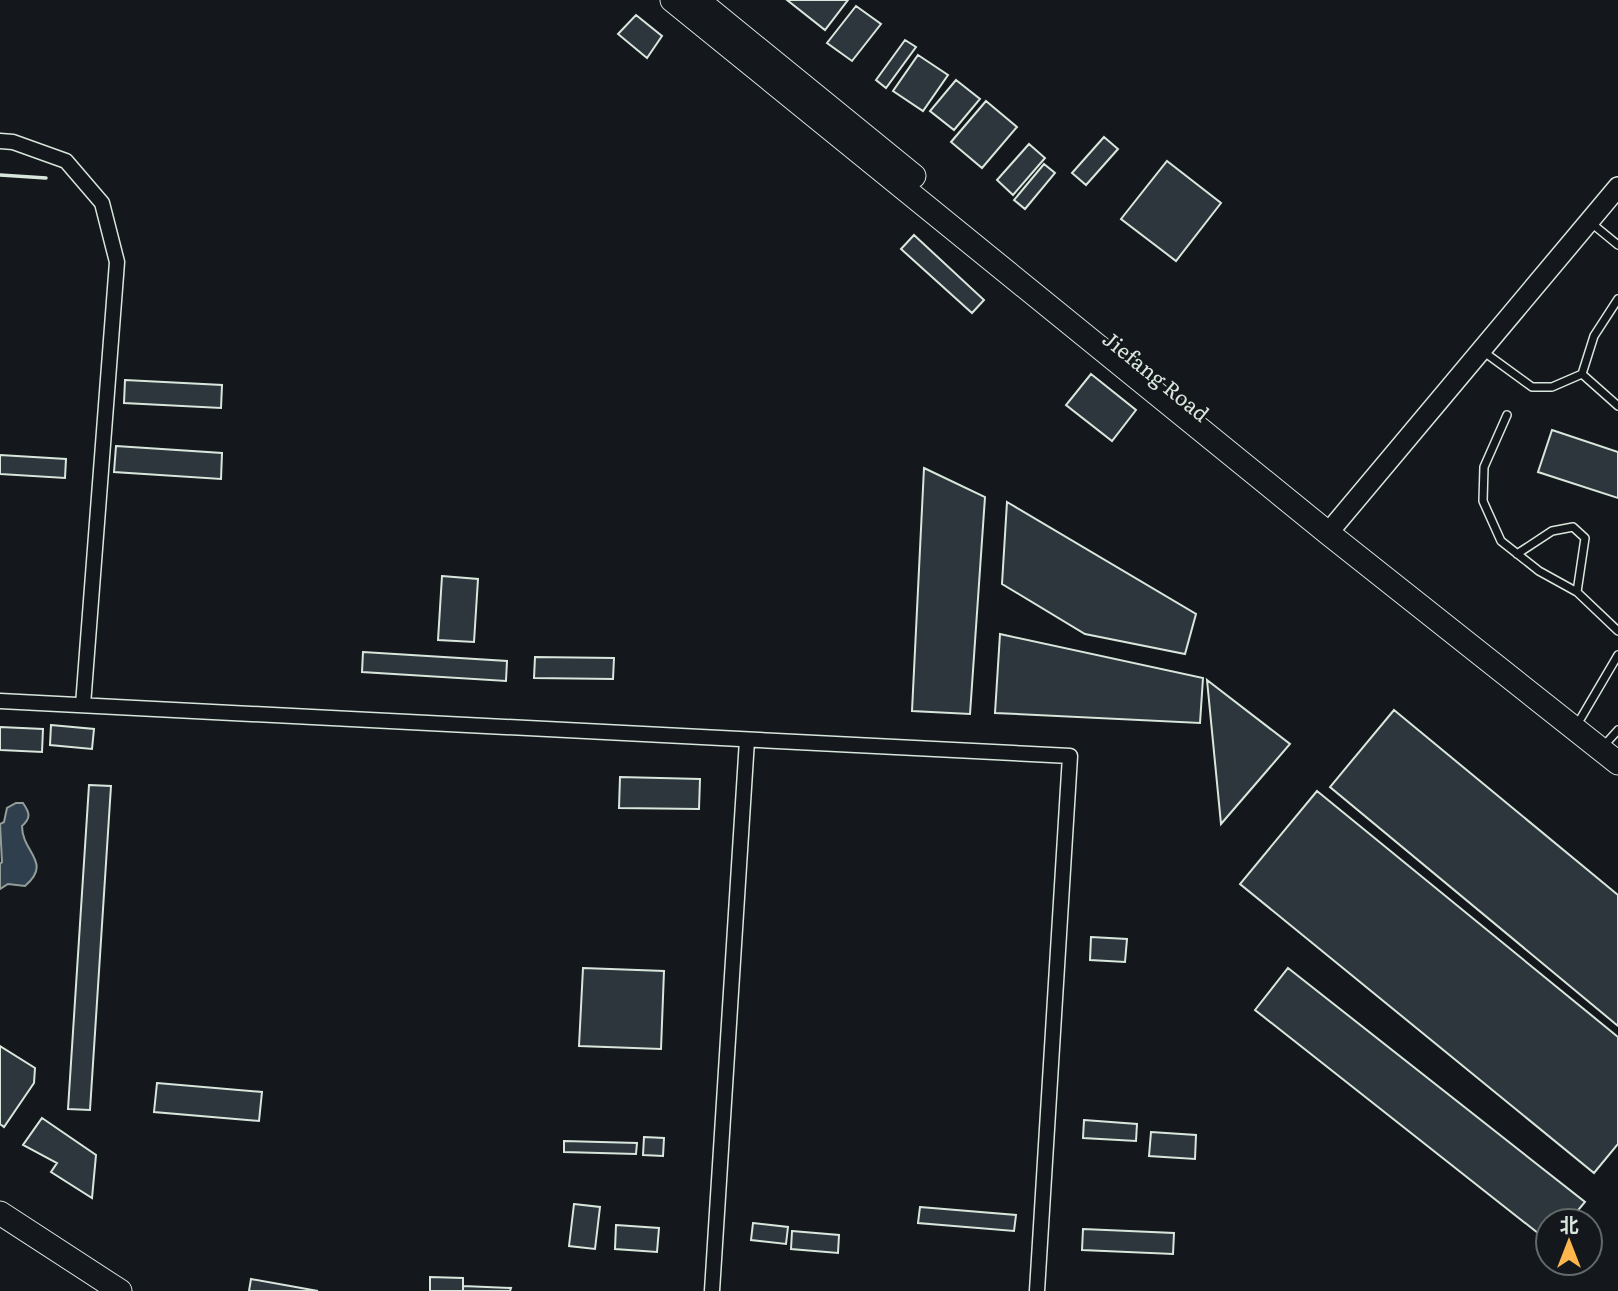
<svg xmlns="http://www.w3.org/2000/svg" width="1618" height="1291" viewBox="0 0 1618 1291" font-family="Literata,'Noto Sans SC',serif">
  <rect width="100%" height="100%" fill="#14181c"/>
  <path fill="#2f3f4d" stroke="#939e99" stroke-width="2" d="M16 803H23C30 813 31 818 22 826 22 853 53 862 25 886L8 884 0 889V864L2 862 0 824 4 822 7 808Z"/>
  <path fill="#2c363c" stroke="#d8e6dc" stroke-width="2" d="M787 0H848L825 30Z
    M856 6 881 24 852 61 827 43Z
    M636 15 662 36 647 58 618 34Z
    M905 40 916 47 886 88 876 80Z
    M918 55 948 75 923 111 893 91Z
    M956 80 980 99 954 130 930 111Z
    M986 101 1017 127 982 168 951 142Z
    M1104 137 1118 149 1086 185 1072 173Z
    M1029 144 1045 158 1013 195 997 180Z
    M1167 161 1221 203 1176 261 1121 219Z
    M1044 164 1055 173 1025 209 1014 200Z
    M914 235 984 300 972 313 901 249Z
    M1091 374 1136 410 1112 441 1066 405Z
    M125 380 222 385 221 408 124 403Z
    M1552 430 1618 452V498L1538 472Z
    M116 446 222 453 221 479 114 472Z
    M0 455 66 459 65 478 0 474Z
    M924 468 985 497 970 714 912 711Z
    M1007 502 1196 614 1185 654 1085 634 1002 584Z
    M442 576 478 579 474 642 438 640Z
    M1000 634 1203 678 1200 723 995 713Z
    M363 652 507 661 506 681 362 672Z
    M535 657 614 658 613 679 534 678Z
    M1207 680 1290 744 1221 824Z
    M1394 710 1618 895V1026L1330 787Z
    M51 725 94 729 92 749 50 745Z
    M0 727 43 729 42 752 0 750Z
    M620 777 700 779 699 809 619 808Z
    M89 785 111 786 90 1110 68 1109Z
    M1317 791 1618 1037V1144L1594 1173 1240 884Z
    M1091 937 1127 939 1125 962 1090 960Z
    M583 968 664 971 661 1049 579 1046Z
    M1288 968 1585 1202 1569 1221H1548V1241L1255 1010Z
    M0 1046 35 1068 34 1083 4 1127 0 1124Z
    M157 1083 262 1092 259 1121 154 1112Z
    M42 1118 96 1155 92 1198 51 1172 57 1163 23 1145Z
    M1084 1120 1137 1124 1136 1141 1083 1138Z
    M1151 1132 1196 1135 1195 1159 1149 1156Z
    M644 1137 664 1138 663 1156 643 1155Z
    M564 1141 637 1143 636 1154 564 1152Z
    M574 1204 600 1207 595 1249 569 1246Z
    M920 1207 1016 1215 1014 1231 918 1223Z
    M753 1223 788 1227 786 1244 751 1240Z
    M616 1225 659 1228 657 1252 615 1249Z
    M1083 1229 1174 1233 1173 1254 1082 1250Z
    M792 1231 839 1235 838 1253 791 1249Z
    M430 1277 463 1278V1291H430Z
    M251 1279 318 1291H249Z
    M463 1286 511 1288 510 1291H463Z"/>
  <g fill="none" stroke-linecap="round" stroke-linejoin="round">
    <g stroke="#d8e6dc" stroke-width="10">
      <path id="lane" d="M1590 222 1618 245
        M1484 352 1532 387H1552L1582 374 1618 406
        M1582 374 1594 336 1618 299
        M1507 415 1484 467 1483 501 1501 541 1539 571 1577 592 1618 631
        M1517 554 1552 531 1573 527 1585 538 1577 592
        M1581 718 1618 655
        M1609 740 1618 730"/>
    </g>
    <g stroke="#d8e6dc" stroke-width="17">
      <path id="street" d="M0 141 13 142 66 161 102 203 117 262 83 705
        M0 701 1070 756 1037 1291
        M712 1291 747 740"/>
    </g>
    <g stroke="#d8e6dc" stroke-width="22">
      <path id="secondary" d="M1328 533 1618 187"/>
    </g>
    <g stroke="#d8e6dc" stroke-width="25">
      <path id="primary" d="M672 0 1328 533 1618 763
        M698 0 914 176
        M0 1213 120 1291"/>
    </g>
    <use href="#lane" stroke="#14181c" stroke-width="7"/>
    <use href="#street" stroke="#14181c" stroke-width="14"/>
    <use href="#secondary" stroke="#14181c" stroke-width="19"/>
    <use href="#primary" stroke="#14181c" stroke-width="23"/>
    <path stroke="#d8e6dc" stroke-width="3.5" d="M0 175 46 178"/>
  </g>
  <g text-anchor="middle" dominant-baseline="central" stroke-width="5" stroke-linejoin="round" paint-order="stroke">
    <g font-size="21" fill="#d8e6dc" stroke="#14181c">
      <text transform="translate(1157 375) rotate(39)">Jiefang Road</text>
    </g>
  </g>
  <g transform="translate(1569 1242)"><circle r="33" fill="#14181c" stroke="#626a69" stroke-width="2"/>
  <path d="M0-5L12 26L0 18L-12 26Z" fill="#ffb74d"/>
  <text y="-10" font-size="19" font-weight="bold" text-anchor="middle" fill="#d8e6dc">北</text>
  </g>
</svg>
